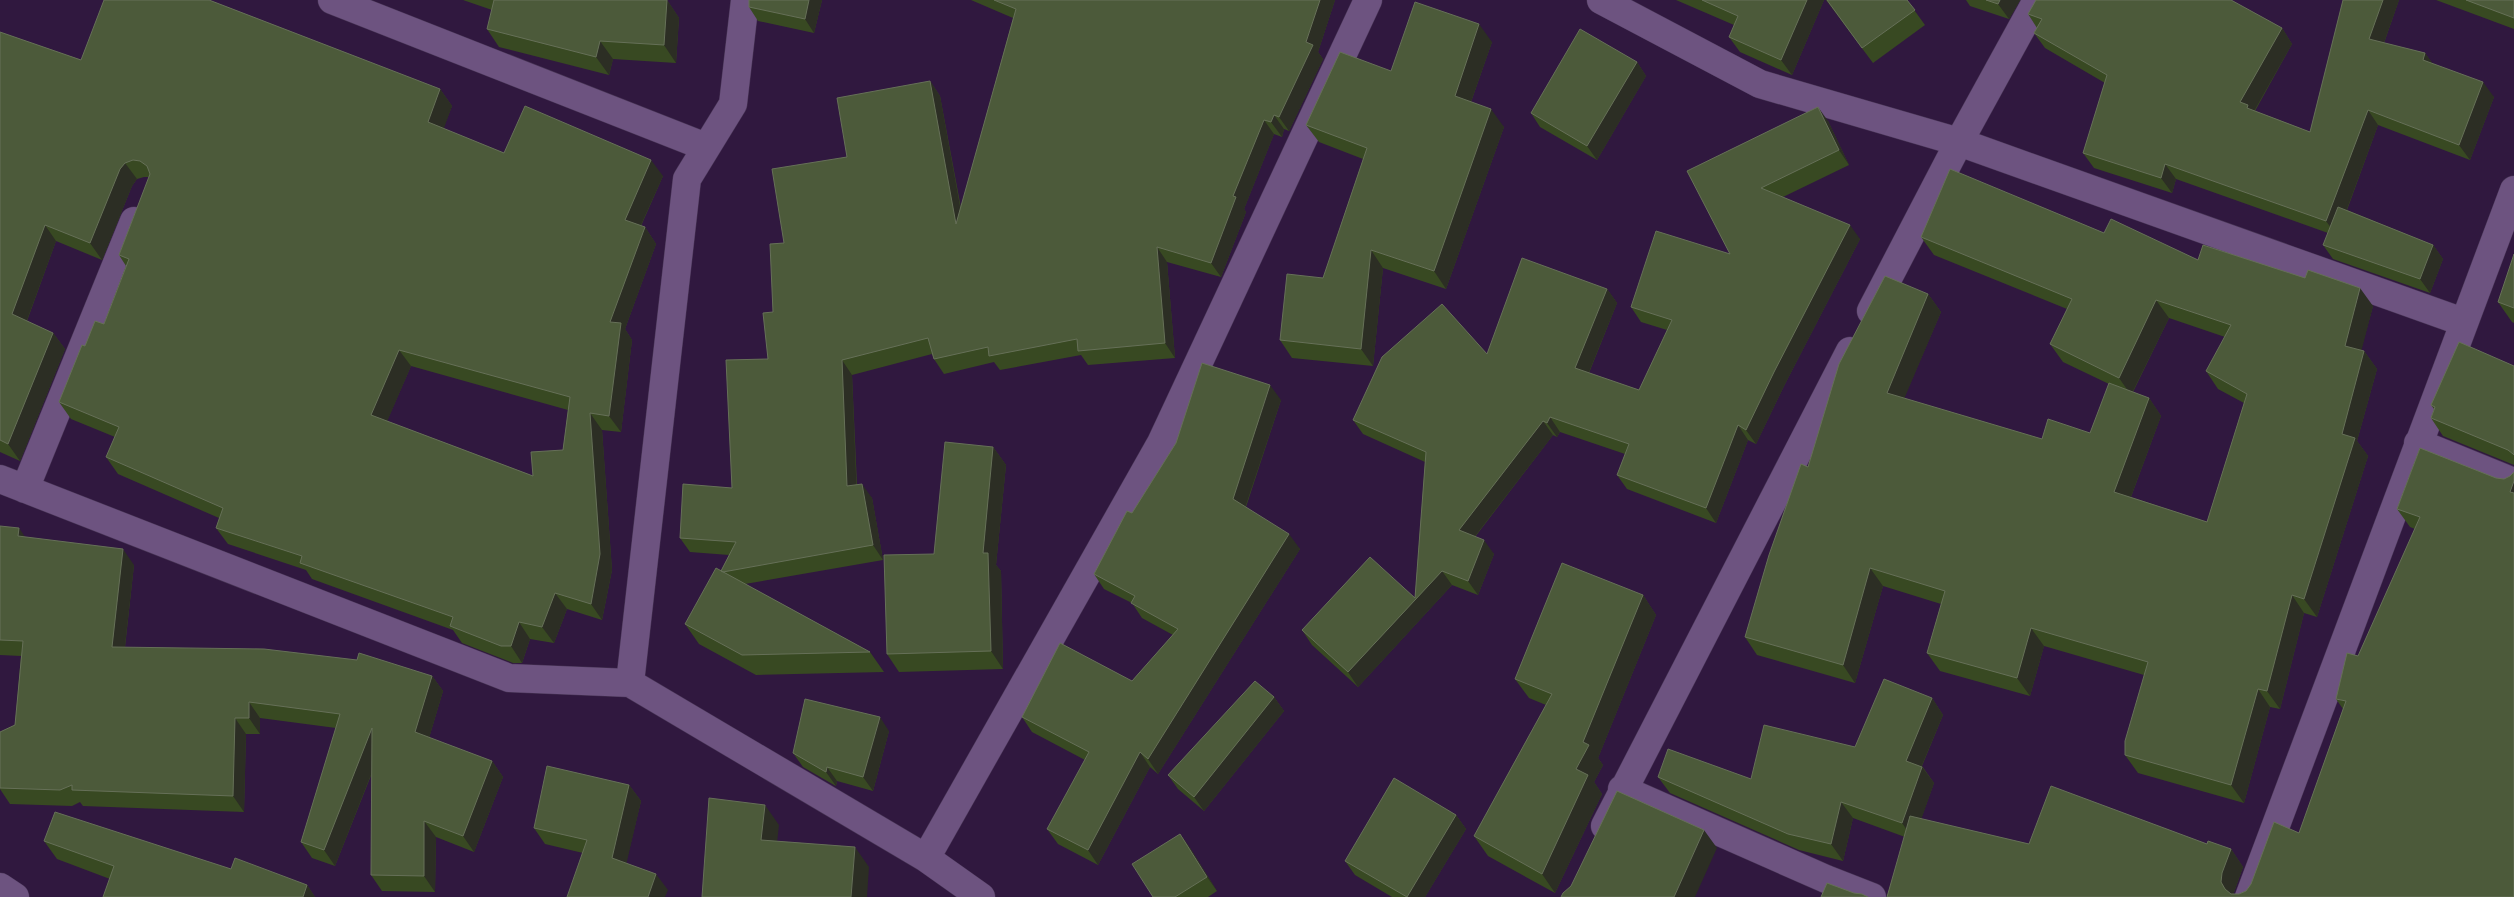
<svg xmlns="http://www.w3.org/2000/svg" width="2514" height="897" viewBox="0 0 2514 897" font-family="'IBM Plex Sans',sans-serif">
  <rect width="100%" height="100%" fill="#30183f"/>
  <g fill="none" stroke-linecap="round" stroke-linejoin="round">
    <g stroke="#473454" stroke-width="29">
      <path id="minor" d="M332 0 706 147
        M1601 0 1760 84 1959 142 2463 322
        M1871 311 1959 142 2037 0
        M2418 443 2514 482
        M0 479 509 678 630 683 926 858 981 897
        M25 489 134 221
        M630 683 687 179 733 104 745 0
        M1622 789 1826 879 1872 897
        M1605 826 1850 351
        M926 858 1161 443 1368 0
        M0 887 15 897
        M2249 897 2514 190"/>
    </g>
    <use href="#minor" stroke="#6d5380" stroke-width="28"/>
  </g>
  <path fill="#384922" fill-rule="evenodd" d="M463 0H667L679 18 676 63 613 59 609 75 499 47 487 29 492 10Z
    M822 0 814 33 758 21 749 7Z
    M971 0H1335L1318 52 1323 59 1289 131 1284 129 1282 137 1274 134 1244 209 1246 212 1221 277 1167 262 1175 358 1088 365 1081 355 1000 370 994 362 944 374 934 359 932 354 852 375 857 485 872 498 883 560 745 584 870 652 884 672 756 675 699 644 685 624 721 571 729 555 690 552 680 538 732 488 768 359 773 312 784 243 847 157 930 81 940 96 961 208 1013 18Z
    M1676 0H1824L1792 75 1740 52 1729 37 1734 25Z
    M1826 0H1907L1925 25 1873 63Z
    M1966 0H2020L2009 19 1970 6Z
    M2343 0H2399L2384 43 2425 53 2432 63 2494 97 2470 160 2378 125 2347 210 2433 245 2443 259 2430 293 2333 259 2323 245 2328 233 2176 179 2172 193 2094 168 2083 153 2105 83 2045 48 2034 33 2037 28 2028 14 2282 28 2292 44 2255 111 2310 132Z
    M2436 0H2514V29Z
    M0 32 81 60 440 89 452 106 443 129 504 153 663 176 641 226 645 227 656 244 625 329 632 340 621 432 602 430 612 570 602 620 567 609 554 643 530 639 522 663H513L462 643 453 630 312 579 306 570 228 544 216 528 219 518 118 474 106 457 115 437 71 419 59 402 85 346 104 324 126 266 119 255 149 177H144L137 179 132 186 102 260 56 241 27 321 53 333 65 349 20 461 0 452ZM411 366 568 410 563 450 533 476 387 421Z
    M1492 42 1471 102 1504 127 1446 289 1383 268 1373 366 1292 358 1280 340 1323 278 1363 159 1319 142 1306 125 1391 71Z
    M1637 62 1646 76 1597 160 1540 127 1531 113Z
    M1828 121 1849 165 1783 197 1860 239 1784 386 1756 444 1748 440 1716 523 1627 489 1617 475 1625 454 1560 432 1557 437 1553 435 1475 537 1494 554 1478 595 1452 585 1358 687 1312 645 1302 630 1415 598 1425 462 1363 434 1353 420 1487 354 1607 289 1617 303 1589 373 1639 390 1667 330 1641 322 1631 307 1730 254 1687 171Z
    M2104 233 2198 260 2373 306 2361 350 2364 351 2377 369 2357 441 2368 456 2317 617 2304 613 2280 709 2270 707 2244 803 2138 773 2125 755 2144 675 2044 646 2030 696 1940 671 1927 653 1941 604 1883 586 1855 683 1757 655 1745 637 1808 467 1928 294 1941 312 1904 398 2042 439 2090 433 2109 384 2063 362 2050 344 2067 309 1934 255 1921 237ZM2169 318 2225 337 2206 371 2218 389 2244 403 2207 522 2131 497 2161 416 2149 398 2133 392Z
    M2514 254V323L2512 322 2498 302Z
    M2514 366V465L2443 436 2431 418 2434 409 2431 405Z
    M1281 400 1246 507 1300 549 1158 774 1150 767 1098 865 1058 844 1047 829 1085 760 1032 732 1022 717 1132 681 1173 635 1142 618 1132 603 1104 589 1094 574 1132 513Z
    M993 447 1006 465 996 565 1001 571 1003 669 899 672 887 654 934 554Z
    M2420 448 2514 897H1887L1905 837 1853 818 1843 861 1799 850 1670 793 1658 777 1751 779 1855 747 1932 698 1943 715 1922 766 1934 783 1921 819 2029 844H2207L2231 849 2243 867 2234 892V894H2239L2246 891 2299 833 2343 709 2336 699 2358 656 2415 529 2410 527 2397 509Z
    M0 526 25 537 134 565 125 647 432 676 443 691 429 738 492 761 503 777 474 852 436 837 435 892 382 891 371 875 372 773 335 866 312 858 301 842 336 728 260 718V734H246L244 812 83 806 80 802 72 806 10 804 0 789V732L15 725 21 656 0 655Z
    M1643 595 1656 615 1598 758 1603 765 1594 782 1602 794 1555 893 1488 856 1474 836 1546 705 1529 698 1515 679Z
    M1274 697 1284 711 1204 811 1178 789 1168 775Z
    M889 731 873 791 837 781 836 786 834 785 803 767 793 753Z
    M629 785 641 801 626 863 668 890 583 853 545 844 534 828Z
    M1456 815 1466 829 1425 897H1392L1355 875 1345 861Z
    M1180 834 1190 848 1217 891 1208 897H1153Z
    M44 841 231 869 307 885 315 897H103L110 879 57 859Z"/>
  <path fill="#2c2e24" d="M667 0 679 18 676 63 664 45Z
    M809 0H822L814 33 805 19Z
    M1320 0H1335L1318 52 1323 59 1289 131 1279 117 1306 42Z
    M1807 0H1824L1792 75 1781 60Z
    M2000 0H2020L2009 19 1998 4Z
    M2383 0H2399L2380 54 2369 39Z
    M1479 24 1492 42 1467 113 1455 96Z
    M2282 28 2292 44 2253 113 2240 102Z
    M600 41 613 59 609 75 596 57Z
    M2425 53 2436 68 2423 60Z
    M1637 62 1646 76 1597 160 1587 146Z
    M930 81 940 96 966 239 956 224Z
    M2483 82 2494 97 2470 160 2459 145Z
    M440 89 452 106 440 139 428 122Z
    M1818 107 1828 121 1849 165 1839 150Z
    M1491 109 1504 127 1446 289 1434 271Z
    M2368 110 2378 125 2337 236 2326 221Z
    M1274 115 1284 129 1282 137 1271 122Z
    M1264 120 1274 134 1244 209 1246 212 1221 277 1211 263 1233 196Z
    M651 160 663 176 636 236 625 220Z
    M125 163 137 179 132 186 102 260 90 243 120 169Z
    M2165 164 2176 179 2172 193 2161 178Z
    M45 225 56 241 23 331 12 314Z
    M1850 225 1860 239 1784 386 1756 444 1746 430 1774 372Z
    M645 227 656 244 625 329 632 340 621 432 609 416 610 322Z
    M2433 245 2443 259 2430 293 2420 279Z
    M1157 247 1167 262 1175 358 1165 343Z
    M1371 250 1383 268 1373 366 1361 349Z
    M2360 288 2373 306 2358 364 2345 346Z
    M1607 289 1617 303 1585 382 1575 368Z
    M1928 294 1941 312 1899 411 1887 393Z
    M2156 300 2169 318 2131 395 2119 378Z
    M53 333 65 349 20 461 8 444Z
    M399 350 411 366 383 431 371 415Z
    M2364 351 2377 369 2357 441 2368 456 2317 617 2304 599 2342 434Z
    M842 360 852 375 857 501 847 486Z
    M1270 385 1281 400 1243 514 1233 499Z
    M2149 398 2161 416 2126 510 2114 492Z
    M590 413 602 430 612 570 602 620 591 604Z
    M1550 417 1560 432 1557 437 1547 423Z
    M1543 421 1553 435 1469 544 1459 530Z
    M1738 425 1748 440 1716 523 1706 508Z
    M993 447 1006 465 996 565 1001 571 1003 669 991 651 983 553Z
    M2514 481V498L2510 492Z
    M862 484 872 498 883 560 873 545Z
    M19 528 30 544 18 536Z
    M1289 534 1300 549 1158 774 1148 759Z
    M1484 540 1494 554 1478 595 1468 581Z
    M123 549 134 565 123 663 112 647Z
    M1870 568 1883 586 1855 683 1843 665Z
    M1442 571 1452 585 1358 687 1348 672Z
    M555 593 567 609 554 643 542 627Z
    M1643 595 1656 615 1598 758 1603 765 1594 782 1602 794 1555 893 1542 874 1583 742Z
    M2292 595 2304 613 2280 709 2267 691Z
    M519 622 530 639 522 663 511 646Z
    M2031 628 2044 646 2030 696 2017 678Z
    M432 676 443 691 426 748 415 732Z
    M2258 689 2270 707 2244 803 2231 785Z
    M1274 697 1284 711 1204 811 1194 797Z
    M1932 698 1943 715 1917 777 1906 761Z
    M249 702 260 718V734L249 718Z
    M880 717 889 731 873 791 863 777Z
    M235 718 246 734 244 812 233 796Z
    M372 728 383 744 335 866 324 850Z
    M1140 752 1150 767 1098 865 1088 850Z
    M492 761 503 777 474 852 463 836Z
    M827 767 837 781 836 786 826 772Z
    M1922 767 1934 783 1914 840 1902 823Z
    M629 785 641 801 624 874 612 858Z
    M1841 802 1853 818 1843 861 1831 844Z
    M765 805 779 825 775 861 761 840Z
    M1456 815 1466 829 1425 897H1407Z
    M424 821 436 837 435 892 424 876Z
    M1704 830 1717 848 1695 897H1674Z
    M1180 834 1190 848 1217 891 1207 877Z
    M855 847 869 867 867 897H851Z
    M2231 849 2243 867 2234 892V897L2225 889 2221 882 2222 873Z
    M656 874 668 890 665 897H648Z
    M307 885 315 897H303Z"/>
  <path fill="#4c5a3a" stroke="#667058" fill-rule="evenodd" d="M104 0H209L440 89 428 122 504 153 525 106 651 160 625 220 645 227 610 322 621 323 609 416 590 413 600 554 591 604 555 593 542 627 519 622 511 646H501L450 626 453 617 300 563 302 556 216 528 223 508 106 457 119 427 59 402 82 345 85 346 95 321 104 324 129 259 119 255 150 174 147 166 140 161 133 160 125 163 120 169 90 243 45 225 12 314 53 333 8 444 0 440V32L81 60ZM399 350 570 397 563 450 531 452 533 476 371 415Z
    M494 0H667L664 45 600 41 596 57 487 29Z
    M749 0H809L805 19 749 7Z
    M994 0H1320L1306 42 1313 45 1279 117 1274 115 1271 122 1264 120 1233 196 1236 197 1211 263 1157 247 1165 343 1078 351 1077 339 989 356 988 347 934 359 928 338 842 360 847 486 862 484 873 545 723 572 721 571 736 542 680 538 683 484 732 488 726 360 768 359 763 313 773 312 770 244 784 243 772 169 847 157 837 98 930 81 956 224 1016 9Z
    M1702 0H1807L1781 60 1729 37 1738 16Z
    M1827 0H1907L1915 10 1862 48Z
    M1986 0H2000L1998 4Z
    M2036 0H2231L2282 28 2240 102 2248 105 2247 108 2310 132 2343 0H2383L2369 39 2425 53 2423 60 2483 82 2459 145 2368 110 2326 221 2165 164 2161 178 2083 153 2107 75 2034 33 2042 19 2028 14Z
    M2466 0H2514V18Z
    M1415 2 1479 24 1455 96 1491 109 1434 271 1371 250 1361 349 1280 340 1287 274 1323 278 1367 148 1306 125 1340 52 1391 71Z
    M1580 29 1637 62 1587 146 1531 113Z
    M1818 107 1839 150 1761 188 1850 225 1774 372 1746 430 1738 425 1706 508 1617 475 1629 444 1550 417 1547 423 1543 421 1459 530 1484 540 1468 581 1442 571 1348 672 1302 630 1370 557 1415 598 1426 452 1353 420 1382 357 1442 304 1487 354 1522 258 1607 289 1575 368 1639 390 1672 320 1631 307 1656 231 1730 254 1687 171Z
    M1950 169 2104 233 2111 219 2198 260 2203 245 2305 278 2308 270 2360 288 2345 346 2364 351 2342 434 2355 438 2304 599 2292 595 2267 691 2258 689 2231 785 2125 755V741L2148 662 2031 628 2017 678 1927 653 1945 591 1870 568 1843 665 1745 637 1769 555 1801 464 1808 467 1839 364 1885 276 1928 294 1887 393 2042 439 2048 419 2090 433 2109 383 2149 398 2114 492 2207 522 2247 394 2206 371 2231 325 2156 300 2119 378 2050 344 2072 299 1921 237Z
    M2338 207 2433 245 2420 279 2323 245Z
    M2514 254V308L2498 302Z
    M2459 342 2514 366V455L2513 454 2508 450 2431 418 2435 407 2431 405Z
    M1202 363 1270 385 1233 499 1289 534 1148 759 1140 752 1088 850 1047 829 1089 752 1022 717 1060 643 1132 681 1178 629 1131 603 1135 596 1094 574 1127 511 1132 513 1176 443Z
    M945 442 993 447 983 553H988L991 651 887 654 884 555 934 554Z
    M2420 448 2496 478 2504 479 2510 476 2514 472V481L2510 492 2514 493V897H1887L1910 816 2029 844 2051 786 2207 844 2208 841 2231 849 2222 873 2221 882 2225 889 2231 894H2239L2246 891 2251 884 2274 822 2299 833 2346 701 2336 699 2347 653 2358 656 2420 517 2397 509Z
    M0 526 19 528 18 536 123 549 112 647 264 649 357 660 359 653 432 676 415 732 492 761 463 836 424 821V876L371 875 372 728 324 850 301 842 340 714 249 702V718H235L233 796 72 790V785L60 790 0 788V732L15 725 23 641 0 640Z
    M1562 563 1643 595 1583 742 1589 745 1576 769 1588 775 1542 874 1474 836 1552 694 1515 679Z
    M716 568 870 652 742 655 685 624Z
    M1884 679 1932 698 1906 761 1922 767 1902 823 1841 802 1831 844 1788 834 1658 777 1668 749 1751 779 1764 725 1855 747Z
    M1255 681 1274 697 1194 797 1168 775Z
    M805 699 880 717 863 777 827 767 826 772 824 771 793 753Z
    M547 766 629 785 612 858 656 874 648 897H567L587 840 534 828Z
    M1394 778 1456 815 1407 897 1345 861Z
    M1617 791 1704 830 1674 897H1561L1563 893 1571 886Z
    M709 798 765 805 761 840 855 847 851 897H702Z
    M55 812 231 869 235 858 307 885 303 897H103L114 866 44 841Z
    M1180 834 1207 877 1175 897H1153L1132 864Z
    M1827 883 1854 893 1862 894 1868 897H1821Z"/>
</svg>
